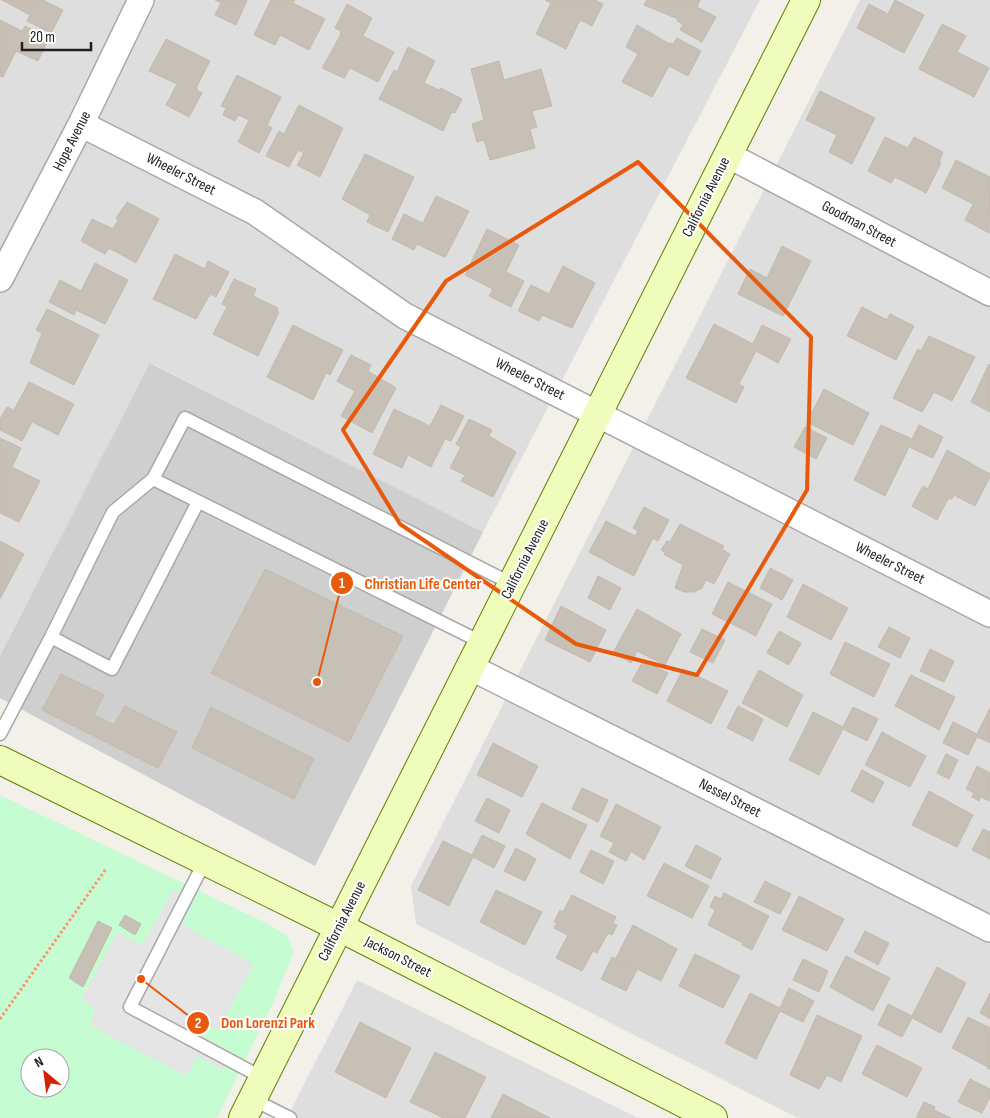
<svg xmlns="http://www.w3.org/2000/svg" width="990" height="1118" viewBox="0 0 990 1118" font-family="'Sofia Sans Condensed',sans-serif">
  <rect width="100%" height="100%" fill="#f2f0e8"/>
  <path fill="#dfdede" d="M0 0H760L483 532 151 363 0 656Z
    M860 0H990V1118H798L416 924 411 886Z
    M357 980 638 1118H287Z"/>
  <path fill="#cfcfcf" d="M150 363 483 532 315 866 0 698V656Z"/>
  <path fill="#c5fcd2" fill-rule="evenodd" d="M0 795 266 923 287 935 294 952 272 1005 217 1118H0ZM30 1058H60V1088H30Z"/>
  <path fill="#e5e5e5" d="M173 890 194 900 184 918 183 922 186 927 254 964 218 1030 202 1022H197L193 1027 194 1032 231 1052 223 1070 197 1056 187 1076 91 1026 94 1011 92 1006 81 999 118 932 142 946Z"/>
  <path fill="#c7c0b7" stroke="#c4baa9" d="M2 0H43L63 10 51 33 27 21 30 15Z
    M215 0H247L236 25 215 15 221 3Z
    M271 0H295L293 3 325 19 309 50 280 35 275 45 254 35Z
    M545 0H595L603 4 592 26 580 20 566 49 536 34 551 3Z
    M647 0H700L697 7 716 17 702 42 680 30 683 24 677 21 678 19 644 5Z
    M895 0 924 15 904 53 857 28 869 4 888 14Z
    M347 4 372 18 363 36 394 52 378 82 350 68 344 78 322 68 340 36 341 31 335 28Z
    M0 20 22 31 25 26 49 38 38 61 16 51 3 77 0 76Z
    M942 24 966 36 957 52 989 68 974 97 919 69Z
    M637 25 668 43 673 44 677 38 701 51 688 76 669 66 652 97 622 82 638 54 626 47Z
    M166 39 210 61 197 86V90L202 93 189 117 166 105 177 84 149 71Z
    M408 47 435 61 424 83 439 90 441 88 462 99 455 113 452 112 443 131 379 99 394 70 397 72Z
    M499 61 504 80 541 69 552 106 532 111 537 127 530 129 535 148 490 160 484 140 477 142 472 124 484 120 471 69Z
    M237 75 281 97 267 125 272 128 259 153 238 142 249 120 238 115 235 121 223 115 226 108 221 106Z
    M820 91 875 118 852 164 829 152 837 135 806 120Z
    M299 105 343 128 320 177 297 165 304 153 298 150 289 167 266 156 279 131 284 134Z
    M885 137 908 148 914 137 943 152 939 162 941 163 926 193 895 177 891 183 868 171Z
    M365 154 414 177 388 232 367 222 370 215 342 199Z
    M956 160 990 177 989 233 965 220 973 204 942 188Z
    M436 196 469 211 446 256 444 257 417 244 414 250 392 239 404 214 423 223Z
    M127 202 159 219 136 263 111 249H108L105 254 81 241 92 219 113 229 118 220 116 218Z
    M487 229 519 245 506 272 524 281 511 307 489 296 493 289 465 275Z
    M782 246 811 261 783 316 738 294 750 269 767 278Z
    M175 254 205 269 208 261 229 272 216 297 210 294 196 319 153 299Z
    M95 263 128 280 105 324 76 310 74 315 49 302 60 280 81 291Z
    M563 266 595 283 572 328 542 315 539 321 518 311 531 285 549 294Z
    M234 279 256 289 253 296 278 308 277 311 279 312 258 356 213 334 227 307 222 304Z
    M862 307 887 320 890 314 914 326 896 360 847 336Z
    M47 309 99 335 74 385 30 363 42 333 36 330Z
    M714 324 753 344 762 325 791 339 778 363 756 351 739 384 744 387 736 403 686 378Z
    M293 325 343 350 330 375 326 373 313 400 267 377Z
    M929 336 975 357 952 401 934 392 922 412 893 398 918 349 921 351Z
    M351 355 371 365 368 371 396 388 372 433 341 416 355 391 337 381Z
    M989 364 990 365V412L971 402Z
    M29 382 74 404 58 435 32 422 22 441 0 430V419L7 407 14 410Z
    M824 389 869 413 853 445 807 422Z
    M441 405 464 416 451 441 445 439 431 467 408 455 402 468 373 454 394 409 430 426Z
    M469 419 492 430 489 436 516 452 493 497 461 481 465 475 450 468 461 447 456 444Z
    M881 425 912 439 919 425 943 437 933 458 909 447 885 496 854 480Z
    M805 427 827 438 816 459 794 447Z
    M0 438 21 448 12 467 40 481 19 522 0 513Z
    M947 450 990 474V477L975 506 954 495 952 499H948L937 520 912 506 923 486 928 489Z
    M644 507 669 520 658 541 653 538 634 576 589 552 606 521 635 536 638 531 633 528Z
    M680 524 724 546 722 549 730 554 714 584 706 580 702 588 694 592H684L675 588 683 565 664 554 666 553 661 550 667 541 670 542Z
    M0 541 24 554 0 599Z
    M770 568 793 580 782 600 760 588Z
    M265 569 403 636 349 742 211 673Z
    M598 576 621 588 610 610 588 598Z
    M728 582 772 604 756 636 712 614Z
    M803 584 848 608 831 640 787 617Z
    M561 606 606 630 590 662 545 640Z
    M637 609 681 634 665 665 637 651 631 663 613 653Z
    M889 627 910 638 900 658 878 647Z
    M702 629 725 640 713 663 690 652Z
    M779 631 801 643 789 665 767 653Z
    M845 642 890 664 874 697 830 674Z
    M930 649 954 661 944 682 920 671Z
    M643 661 668 673 657 694 632 681Z
    M683 669 728 691 711 724 667 701Z
    M759 670 803 695 787 727 742 703Z
    M61 674 104 695 94 715 114 725 125 706 177 732 158 768 42 710Z
    M911 675 955 697 939 730 895 706Z
    M738 706 763 719 753 741 727 728Z
    M211 707 314 759 294 799 192 748Z
    M853 707 878 719 867 741 843 729 819 775 789 760 813 712 843 727Z
    M990 708V743L977 737 968 755 943 743 953 722 977 734Z
    M882 732 926 756 910 787 865 765Z
    M493 743 538 766 522 797 477 775Z
    M946 754 958 760 949 779 937 773Z
    M977 766 990 773 989 801 981 797 979 801 972 797 974 793 966 789Z
    M862 770 884 782 873 803 851 791Z
    M582 788 608 800 598 822 572 809Z
    M929 791 973 815 957 847 912 825Z
    M487 798 510 810 499 833 475 821Z
    M542 803 587 825 570 859 526 834Z
    M616 804 661 827 644 860 631 851 626 861 609 852 614 843 600 836Z
    M983 829 990 832V859L972 850Z
    M482 835 505 846 494 868 473 857 449 906 418 890 443 841 472 855Z
    M696 845 721 858 711 879 685 866Z
    M516 848 536 859 525 881 504 871Z
    M591 850 614 861 603 884 580 872Z
    M664 863 709 886 692 918 647 896Z
    M765 881 791 894 780 914 754 902Z
    M496 890 542 912 525 945 480 922Z
    M724 893 769 916 752 950 742 945 743 943 708 925 715 910 710 907 715 896 721 899Z
    M572 895 616 917 613 923 617 925 612 935 608 933 597 953 593 951 582 971 556 958 568 935 554 928 557 923 554 922 560 910 563 912Z
    M799 896 844 919 827 951 782 930Z
    M125 915 141 924 135 935 119 925Z
    M98 921 112 928 83 987 69 978Z
    M633 925 677 949 661 981 616 958Z
    M865 931 889 943 878 965 854 952Z
    M695 954 740 976 723 1008 679 986Z
    M846 956 890 978 873 1011 830 987Z
    M612 957 637 970 626 991 601 979Z
    M803 959 828 971 819 992 793 980Z
    M937 967 966 983 941 1033 912 1018 902 1037 878 1025 888 1004 912 1016Z
    M789 988 814 1001 803 1022 780 1011 756 1059 725 1043 750 993 780 1008Z
    M990 993V1019L980 1013Z
    M817 1015 862 1036 841 1082 827 1075 819 1089 790 1075Z
    M968 1017 990 1028V1070L987 1068 988 1067 952 1048Z
    M360 1022 411 1048 386 1098 335 1072Z
    M877 1045 922 1068 907 1097 862 1074Z
    M435 1052 486 1077 465 1118H444L410 1102Z
    M970 1079 990 1089V1097L982 1113 958 1102Z
    M503 1094 550 1118H491Z
    M924 1102 935 1107 934 1110 951 1118H916Z"/>
  <g fill="none" stroke-linecap="round" stroke-linejoin="round">
    <g stroke="#a8a8a8" stroke-width="15">
      <path id="service" d="M153 479 113 512 51 637 112 669 198 502
        M483 643 153 479 185 418 512 584
        M0 734 51 637
        M205 861 130 1007 263 1078
        M252 1099 290 1118"/>
    </g>
    <g stroke="#a8a8a8" stroke-width="28">
      <path id="minor" d="M81 124 255 212 405 316 990 614
        M728 155 990 293
        M0 279 81 124 141 0
        M470 667 990 929"/>
    </g>
    <g stroke="#5e8001" stroke-width="30">
      <path id="secondary" d="M0 760 339 927 713 1118
        M243 1118 806 0"/>
    </g>
    <path stroke="#ff926c" stroke-width="3" stroke-dasharray="2.5 2.5" stroke-linecap="butt" d="M0 1019 106 869"/>
    <use href="#service" stroke="#fff" stroke-width="12"/>
    <use href="#minor" stroke="#fff" stroke-width="25"/>
    <use href="#secondary" stroke="#effcbc" stroke-width="28"/>
  </g>
  <path fill="none" stroke="#e8590c" stroke-width="4" stroke-linejoin="round" d="M638 162 811 337 807 490 697 675 576 644 400 524 343 430 446 281Z"/>
  <g text-anchor="middle" dominant-baseline="central" stroke-width="4" stroke-linejoin="round" paint-order="stroke">
    <g font-size="15" fill="#212121" stroke="#fff">
      <text transform="translate(72 141) rotate(-63)">Hope Avenue</text>
      <text transform="translate(181 174) rotate(27)">Wheeler Street</text>
      <text transform="translate(706 197) rotate(-63)">California Avenue</text>
      <text transform="translate(859 224) rotate(28)">Goodman Street</text>
      <text transform="translate(530 379) rotate(27)">Wheeler Street</text>
      <text transform="translate(525 559) rotate(-63)">California Avenue</text>
      <text transform="translate(890 563) rotate(27)">Wheeler Street</text>
      <text transform="translate(730 798) rotate(27)">Nessel Street</text>
      <text transform="translate(342 921) rotate(-63)">California Avenue</text>
      <text transform="translate(398 957) rotate(27)">Jackson Street</text>
    </g>
  </g>
  <path fill="none" stroke="#e8590c" stroke-width="2" d="M317 682L342 583M141 979L198 1023"/>
  <g fill="#e8590c" stroke="#fff" stroke-width="2">
    <circle cx="317" cy="682" r="5"/>
    <circle cx="141" cy="979" r="5"/>
    <circle cx="342" cy="583" r="12"/>
    <circle cx="198" cy="1023" r="12"/>
  </g>
  <g font-size="15" text-anchor="middle" font-weight="bold" fill="#fff">
    <text x="342" y="588">1</text>
    <text x="198" y="1028">2</text>
  </g>
  <g font-size="16" text-anchor="middle" font-weight="bold" fill="#e8590c" stroke="#fff" stroke-width="4" stroke-linejoin="round" paint-order="stroke">
    <text x="423" y="589">Christian Life Center</text>
    <text x="268" y="1028">Don Lorenzi Park</text>
  </g>
  <g transform="translate(45 1073) rotate(331)"><circle r="24" fill="#ffffff" stroke="#a6a6a6"/>
  <path d="M0-4L9 19L0 12L-9 19Z" fill="#d32200"/>
  <text y="-8" font-size="14" font-weight="bold" text-anchor="middle" fill="#212121">N</text>
  </g>
  <path d="M22 42v8h69v-8" fill="none" stroke="#212121" stroke-width="2.5"/>
  <text x="30" y="42" font-size="15" fill="#212121" stroke="#ffffff" stroke-width="4" paint-order="stroke">20 m</text>
</svg>
